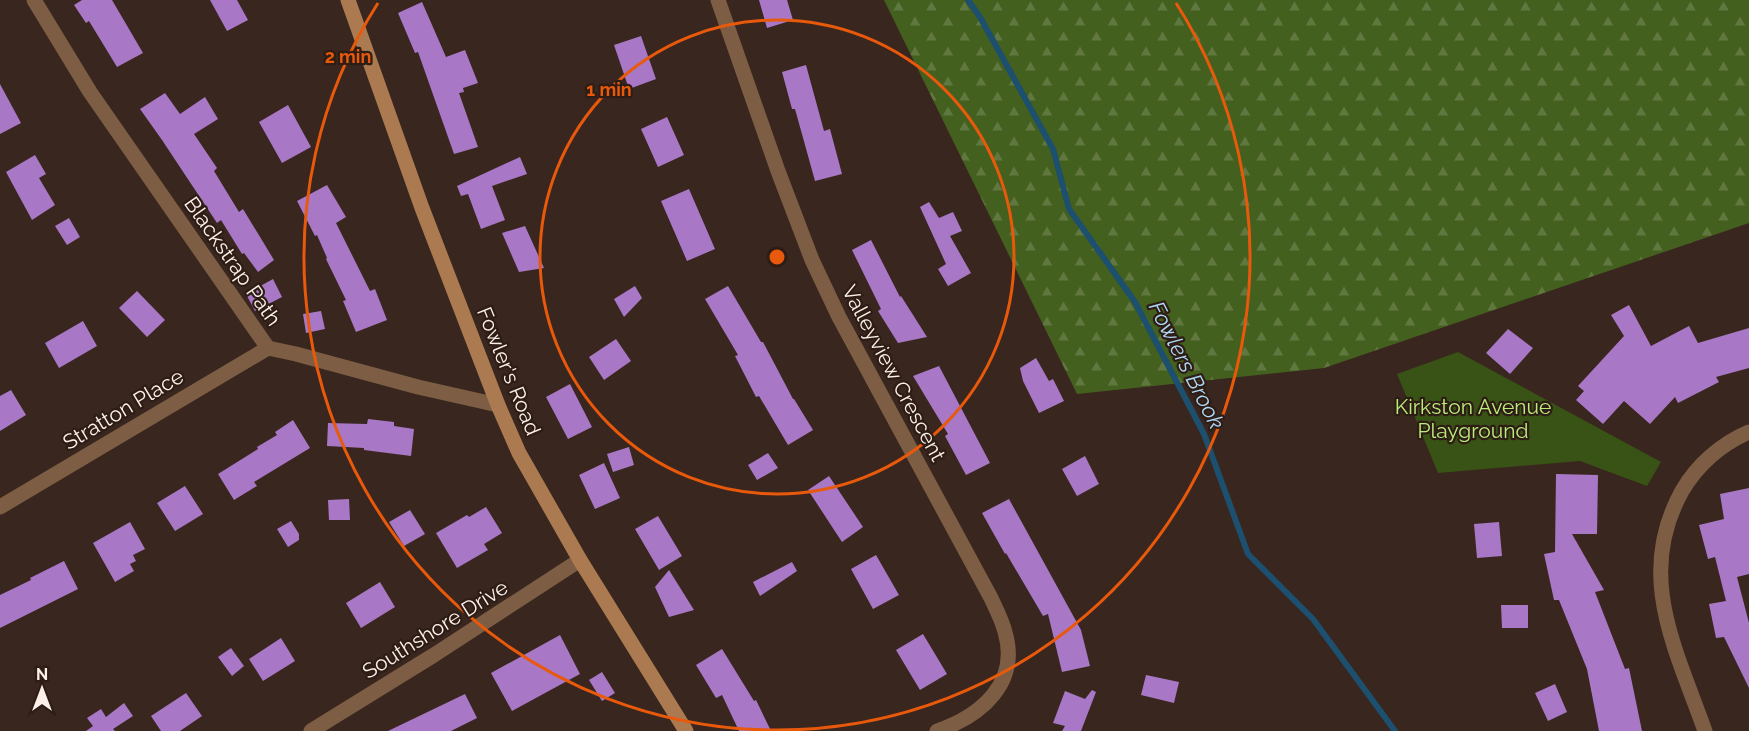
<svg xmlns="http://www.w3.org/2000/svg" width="1749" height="731" viewBox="0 0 1749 731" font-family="Raleway,sans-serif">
  <defs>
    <pattern id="forest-firs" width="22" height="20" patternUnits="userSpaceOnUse" patternTransform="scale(1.5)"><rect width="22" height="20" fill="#44601e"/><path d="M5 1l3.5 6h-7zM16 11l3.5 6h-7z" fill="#60773f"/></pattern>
  </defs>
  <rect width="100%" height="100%" fill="#39261e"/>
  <path fill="#395215" d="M1458 352 1661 462 1647 486 1580 461 1438 473 1397 374Z"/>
  <path fill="url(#forest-firs)" d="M884 0H1749V223L1324 368 1077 394Z"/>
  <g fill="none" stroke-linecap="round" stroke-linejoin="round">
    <path stroke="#1d4f6e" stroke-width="6" d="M968 0 980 17 1053 149 1069 209 1135 302 1204 434 1248 554 1313 619 1395 731"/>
  </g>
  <path fill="#a878c6" d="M82 0H112L143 53 117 67 89 21 86 23 74 5Z
    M210 0H237L248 20 227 31Z
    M759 0H787L793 20 767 28Z
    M422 2 446 57 465 50 478 83 463 88 464 92 459 93 478 147 454 154 418 52 415 53 398 13Z
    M641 36 656 79 629 89 614 45Z
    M806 65 824 131 830 129 842 174 815 181 795 109H792L782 72Z
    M0 84 21 123 0 134Z
    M165 93 180 114 205 97 218 119 194 134 217 168 214 171 239 212 243 209 274 260 258 272 244 253 242 254 221 220 217 223 162 140 140 109Z
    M288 105 311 147 282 163 259 122Z
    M667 117 684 155 658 167 641 129Z
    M35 155 46 174 39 178 55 205 32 220 6 172Z
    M520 157 527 174 492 186 505 220 481 229 468 194 461 196 457 186Z
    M327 185 346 217 336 223 370 291 375 289 387 320 356 332 343 301 346 300 326 259 327 258 317 235 315 236 297 201Z
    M689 189 715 249 687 261 661 201Z
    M929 202 939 218 953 212 962 231 950 236 971 273 948 286 938 269 946 264 920 207Z
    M69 218 80 237 67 245 55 226Z
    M525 226 544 268 519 272 502 233Z
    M871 240 900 297 901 296 927 337 898 343 878 311 881 309 852 250Z
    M273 279 282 297 255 311 246 294Z
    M635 286 642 298 624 317 614 299Z
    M728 286 761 342H763L793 399H794L813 430 788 445 759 396 756 397 735 356 738 355 705 299Z
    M137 291 165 320 147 337 119 308Z
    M1629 305 1651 346 1689 326 1698 343 1749 328V368L1716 377 1719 382 1678 403 1675 397 1650 424 1624 401 1603 424 1576 400 1584 391 1578 386 1624 336 1611 315Z
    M321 311 325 329 306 333 303 314Z
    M83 321 97 346 59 368 45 343Z
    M1508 329 1533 348 1510 374 1486 353Z
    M616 339 631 361 604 380 589 357Z
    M1036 358 1049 381 1053 379 1064 401 1039 413 1023 381 1020 368Z
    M939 366 990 463 966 475 945 436 948 434 913 376Z
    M570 384 592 427 568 439 546 397Z
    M11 390 26 415 0 431V396Z
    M368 419 394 422V426L414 429 411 456 364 450V448L327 446 328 423 367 424Z
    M293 420 310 448 254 482 257 486 234 500 218 474 258 449 257 447 277 435 275 432Z
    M629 447 634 465 613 472 607 454Z
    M768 453 778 468 757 480 748 465Z
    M1085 456 1099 484 1077 496 1062 469Z
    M604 463 620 498 595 509 579 475Z
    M1556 474 1598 475 1597 534H1572L1604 590 1595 592 1625 669 1629 668 1642 731H1599L1587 669 1559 600H1554L1544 554 1555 552Z
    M829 476 863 527 842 542 808 490Z
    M185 486 203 514 175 531 157 503Z
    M1749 488V574L1737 577 1749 623V688L1724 637 1716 638 1709 604 1726 601 1715 557 1708 559 1699 525 1724 519 1720 494Z
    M349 499 350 520H329L328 500Z
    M1009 499 1081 630 1090 666 1062 672 1048 614 1043 616 1006 553 1005 554 982 513Z
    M486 507 502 533 484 544 488 550 457 568 436 533 467 515 469 517Z
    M410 510 425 534 404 546 389 522Z
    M658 516 682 556 659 570 635 529Z
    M291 521 299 534V540L288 547 277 529Z
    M130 522 145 549 133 555 136 561 130 564 134 571 115 582 93 543Z
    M1499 522 1502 556 1477 558 1474 524Z
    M876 555 899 595 873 609 851 569Z
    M64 561 78 589 0 628V595L31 580 30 578Z
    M792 562 797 571 760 596 753 582Z
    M669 570 694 610 669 617 655 587Z
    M380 582 395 607 361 628 346 603Z
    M1501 605H1528V628H1502Z
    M923 634 947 674 920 690 896 650Z
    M560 635 580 674 512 711 491 673Z
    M281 638 295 661 263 681 249 659Z
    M231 648 244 666 232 676 218 657Z
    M722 649 754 701 756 700 771 731H739L722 695 716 698 696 665Z
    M602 672 615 693 602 701 589 680Z
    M1146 675 1179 682 1174 703 1141 695Z
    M1555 684 1567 712 1548 721 1535 693Z
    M1092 690 1096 692 1081 731H1062L1065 726 1053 723 1065 691 1085 699Z
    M186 693 202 716 180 731H161L151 716Z
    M465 694 477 718 451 731H388Z
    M124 703 133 716 113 729 115 731H86L93 726 87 718 101 709 106 717Z"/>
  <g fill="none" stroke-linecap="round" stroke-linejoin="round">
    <path stroke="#7d5e44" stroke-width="15" d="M34 0 90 92 268 348 296 354 418 387 498 405
      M718 0 778 171 812 260 839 317 991 598C996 609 1002 620 1005 632 1020 683 981 716 937 731
      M0 507 268 348
      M311 731 434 655 580 560
      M1705 731C1676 649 1635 575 1682 491 1697 465 1721 444 1749 432"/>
    <path stroke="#ab7a50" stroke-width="15" d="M348 0 422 208 498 405 519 453 580 560 686 731"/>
  </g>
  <g fill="none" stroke="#e8590c" stroke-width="3">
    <circle cx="777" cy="257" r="237"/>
    <path d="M1176 3A473 473 0 1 1 378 3"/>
  </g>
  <g text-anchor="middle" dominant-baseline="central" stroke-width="4.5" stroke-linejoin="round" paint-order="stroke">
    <g font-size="21" fill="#fdf0ea" stroke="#2e1d15">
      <text transform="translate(233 261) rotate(55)">Blackstrap Path</text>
      <text transform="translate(509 371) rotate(68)">Fowler's Road</text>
      <text transform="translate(894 373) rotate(62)">Valleyview Crescent</text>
      <text transform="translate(123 409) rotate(-31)">Stratton Place</text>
      <text transform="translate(435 629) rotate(-32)">Southshore Drive</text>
    </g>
    <g font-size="21" fill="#b9ec7b" stroke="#2e1d15">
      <text x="1473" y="406">Kirkston Avenue<tspan x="1473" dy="24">Playground</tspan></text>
    </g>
    <g font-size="22" font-style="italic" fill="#aed8f6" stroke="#2e1d15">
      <text transform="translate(1187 365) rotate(63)">Fowlers Brook</text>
    </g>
  </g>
  <circle cx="777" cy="257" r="9" fill="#e8590c" stroke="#2e1d15" stroke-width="3"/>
  <g font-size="18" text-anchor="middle" font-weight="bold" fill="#e8590c" stroke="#2e1d15" stroke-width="4.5" stroke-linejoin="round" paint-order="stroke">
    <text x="348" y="63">2 min</text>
    <text x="609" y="96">1 min</text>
  </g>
  <g transform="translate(42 689)" stroke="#2e1d15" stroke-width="4.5" paint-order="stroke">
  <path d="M0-4.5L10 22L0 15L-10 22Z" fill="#fdf0ea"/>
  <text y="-9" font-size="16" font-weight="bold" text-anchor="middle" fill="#fdf0ea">N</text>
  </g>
</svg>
